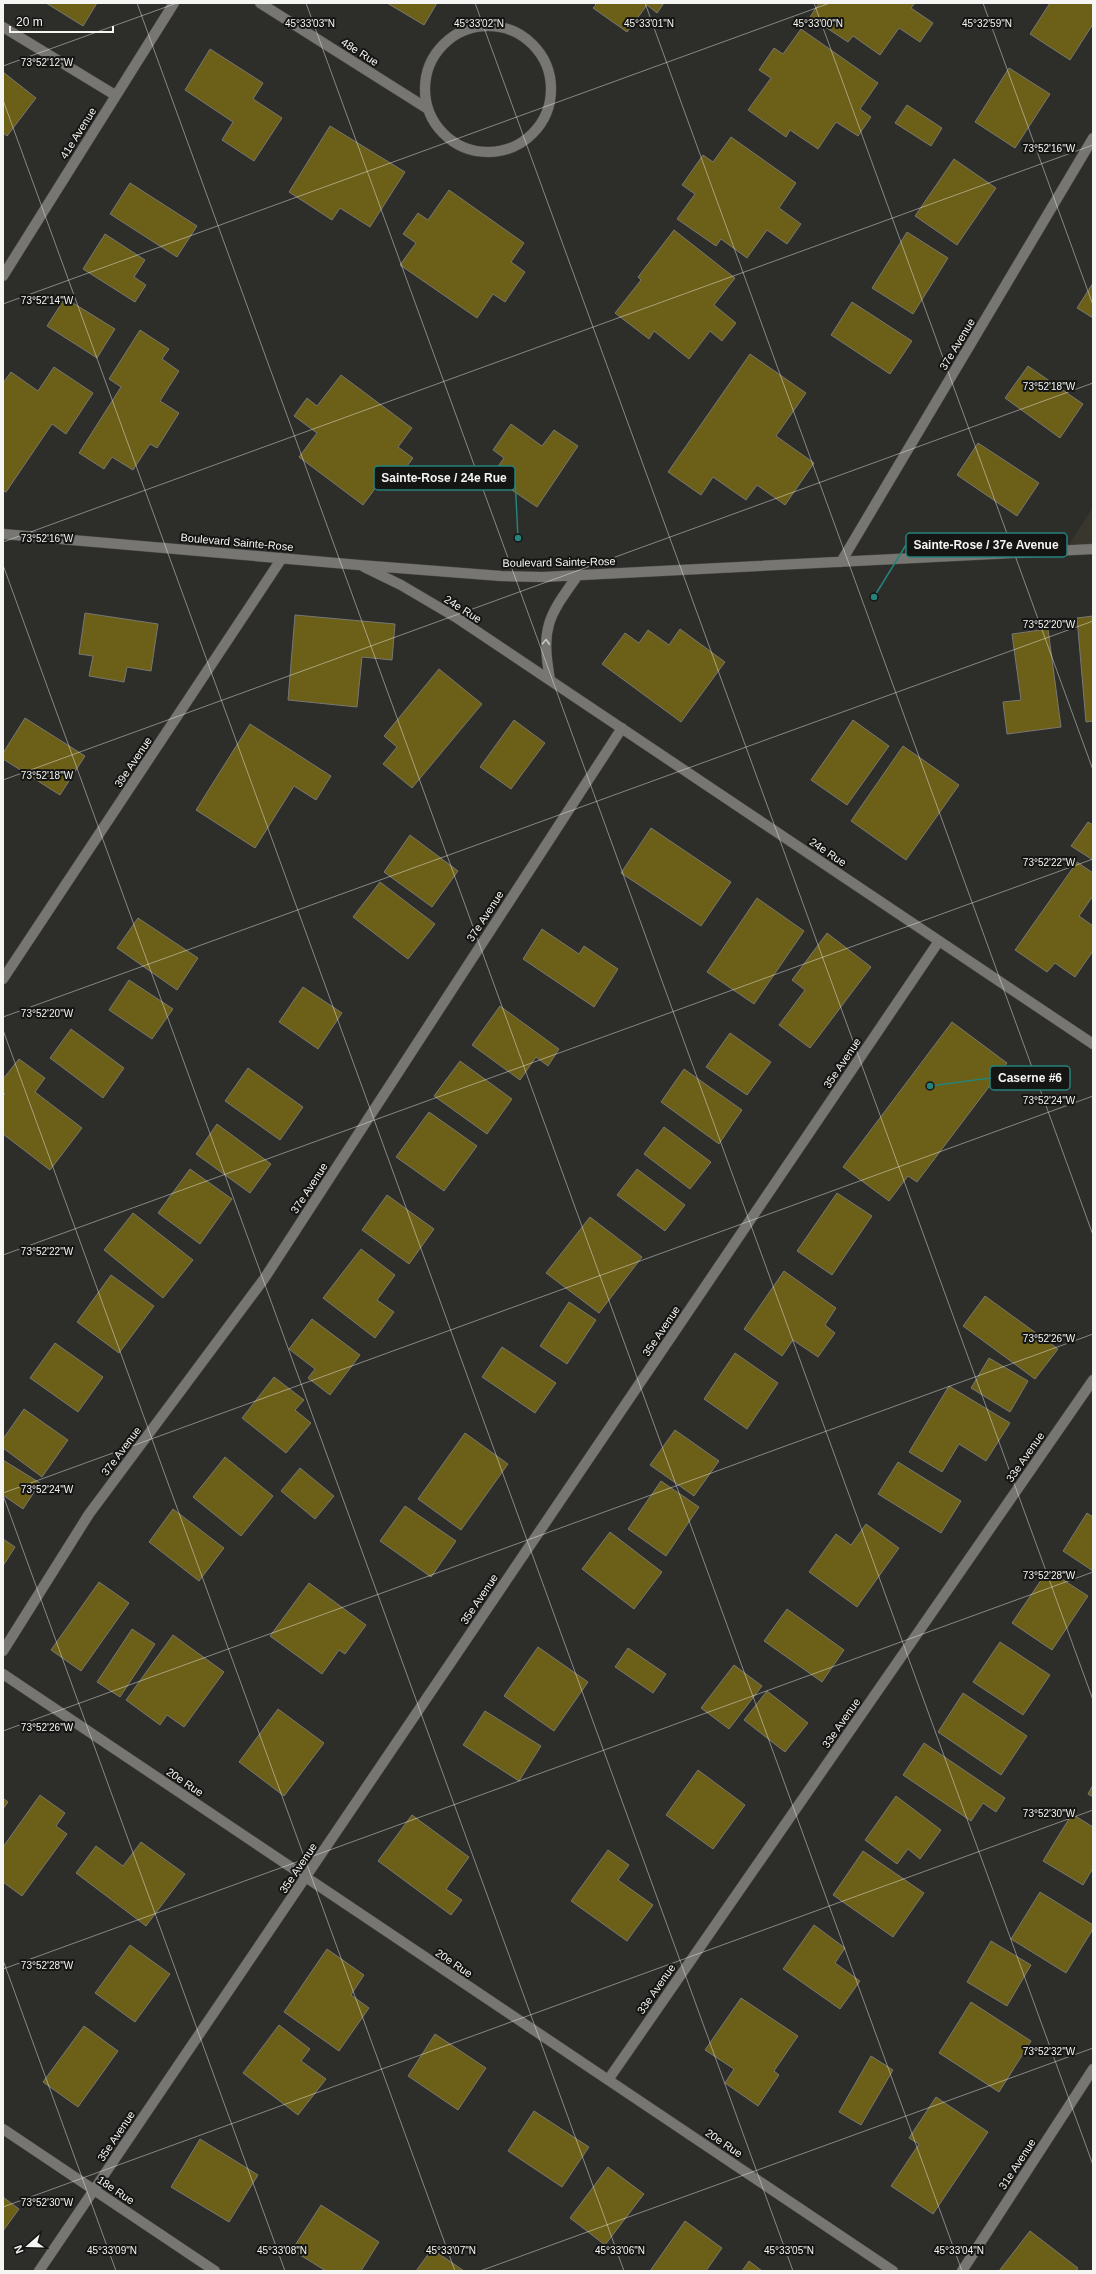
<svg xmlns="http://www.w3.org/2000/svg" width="1096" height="2274" viewBox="0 0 1096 2274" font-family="Arial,sans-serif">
  <rect width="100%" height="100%" fill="#2d2d2a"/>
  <path fill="#38362d" d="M1093 507V548L1065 551Z"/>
  <path fill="#6c5f17" stroke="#787773" d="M46 3H97L83 26Z
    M387 3H437L424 25Z
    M594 3H664L657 13 647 5 627 32 593 8 596 5Z
    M819 3H915L911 8 933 23 920 42 899 28 880 55 853 36 848 42 810 17Z
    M1050 3H1093V24L1070 60 1030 34Z
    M801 29 878 83 860 109 871 117 858 136 836 122 818 149 790 130 786 137 748 110 771 78 759 70 774 48 783 54Z
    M210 49 263 83 253 99 282 118 254 161 222 140 233 122 185 90Z
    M1009 68 1050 94 1015 148 975 122Z
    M3 72 36 98 7 136 3 133Z
    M907 105 942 128 931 146 895 123Z
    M330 126 405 172 370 227 340 208 332 220 289 192Z
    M731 137 796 183 779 208 801 224 787 244 767 230 747 258 721 239 716 246 677 219 695 194 682 185 703 155 713 162Z
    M954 159 996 188 957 245 915 216Z
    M130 183 197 226 177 257 110 214Z
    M449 190 524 243 511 262 525 272 505 302 493 294 477 318 400 265 416 243 403 234 418 213 428 220Z
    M674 230 735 278 714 305 736 323 722 341 710 331 689 359 654 331 649 339 615 313 641 280 638 277Z
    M907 232 948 258 913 314 872 288Z
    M105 234 145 260 134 277 146 285 135 302 83 269Z
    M1093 283V318L1077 308Z
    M65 298 115 329 97 358 47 326Z
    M852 302 912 341 890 374 831 335Z
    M140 330 169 349 162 359 179 371 160 401 179 413 157 448 150 444 133 470 112 457 104 469 79 453 121 387 109 379Z
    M750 354 806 393 776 436 814 463 785 505 757 485 746 500 713 477 701 495 668 472Z
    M1028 366 1083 404 1060 438 1005 398Z
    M54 367 93 393 66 434 52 424 6 492 3 491V383L11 372 38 391Z
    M341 375 412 428 398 447 413 458 392 486 382 479 363 505 299 457 317 433 294 416 307 398 317 406Z
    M511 424 542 446 554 430 578 446 537 507 491 476 504 458 493 450Z
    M978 443 1039 483 1017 516 957 475Z
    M85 613 158 624 151 671 127 667 124 682 89 676 93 656 79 654Z
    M295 615 395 624 392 660 362 657 357 707 288 700Z
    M1093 616V721L1086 722 1077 618Z
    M680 629 725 662 681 722 602 664 625 633 639 643 648 630 669 645Z
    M1048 629 1061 727 1007 734 1003 702 1021 700 1012 634Z
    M439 669 482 704 412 788 383 764 397 747 384 736Z
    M25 718 85 756 60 795 3 759V753Z
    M514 720 545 743 511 789 480 767Z
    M853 720 889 746 847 805 811 780Z
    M250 724 331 776 316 800 294 786 255 848 196 810Z
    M903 746 959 785 906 860 851 821Z
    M1088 822 1093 825V860L1071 846Z
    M651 828 731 882 701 926 621 873Z
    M410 835 458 871 432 907 384 872Z
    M1077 862 1093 873V896L1079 916 1093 926V951L1075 977 1055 963 1047 972 1015 950Z
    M380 882 435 924 408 959 353 917Z
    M757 898 804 931 754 1004 707 972Z
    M138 918 198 958 177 990 117 948Z
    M542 929 579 954 584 946 618 969 594 1007 523 959Z
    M827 933 871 967 810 1048 779 1025 805 990 792 980Z
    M129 980 173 1009 152 1039 109 1010Z
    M303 987 342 1013 318 1049 279 1022Z
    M500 1006 559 1049 548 1066 536 1057 520 1080 472 1045Z
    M952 1022 1007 1063 917 1182 908 1176 889 1201 843 1167Z
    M71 1029 124 1068 103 1098 50 1058Z
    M730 1033 771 1062 747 1095 706 1067Z
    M19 1059 45 1078 35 1092 82 1128 50 1170 3 1134V1096L5 1094 3 1092V1079Z
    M460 1061 512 1099 487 1134 434 1096Z
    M248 1068 303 1107 280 1140 225 1101Z
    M684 1069 742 1110 719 1144 661 1102Z
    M429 1112 477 1146 444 1191 396 1157Z
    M217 1124 271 1164 250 1193 196 1154Z
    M664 1127 711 1162 690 1189 644 1154Z
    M190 1169 232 1199 200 1244 158 1213Z
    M637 1169 685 1205 665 1231 617 1195Z
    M837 1193 872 1216 832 1275 797 1251Z
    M387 1195 434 1229 409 1264 362 1230Z
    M133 1213 193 1260 163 1298 104 1250Z
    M590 1217 642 1257 599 1313 546 1273Z
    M361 1249 395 1275 377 1300 394 1312 375 1338 323 1298Z
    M784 1271 836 1308 825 1325 835 1333 818 1357 793 1340 782 1356 744 1329Z
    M111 1275 154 1306 119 1353 77 1322Z
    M985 1296 1058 1349 1035 1379 963 1326Z
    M569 1302 596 1320 567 1364 540 1346Z
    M312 1319 360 1355 330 1395 308 1378 315 1369 289 1349Z
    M55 1343 103 1377 78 1412 30 1378Z
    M502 1347 556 1383 535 1413 482 1377Z
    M735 1353 778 1383 747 1429 704 1399Z
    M989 1358 1028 1381 1010 1412 971 1388Z
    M274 1377 304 1400 295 1410 311 1423 286 1453 242 1418Z
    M949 1386 1010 1423 986 1461 959 1444 942 1472 909 1452Z
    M24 1409 68 1440 42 1477 3 1448V1439Z
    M675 1430 719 1461 694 1496 650 1465Z
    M465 1433 508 1464 461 1530 418 1499Z
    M225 1457 273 1496 241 1536 193 1497Z
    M3 1460 40 1483 23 1509 3 1495Z
    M898 1462 961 1501 941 1533 878 1494Z
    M300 1468 334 1496 315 1519 281 1491Z
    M661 1481 699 1507 666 1556 628 1529Z
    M405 1506 456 1541 431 1577 380 1541Z
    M173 1509 224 1548 199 1581 149 1542Z
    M1087 1513 1093 1517V1571L1063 1551Z
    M866 1524 899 1548 857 1607 809 1572 836 1534 851 1545Z
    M610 1532 662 1572 634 1609 582 1569Z
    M3 1539 15 1547 3 1566Z
    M1048 1570 1088 1596 1052 1650 1012 1623Z
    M99 1582 129 1603 81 1671 51 1650Z
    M309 1583 366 1625 345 1654 339 1650 322 1674 270 1636Z
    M787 1609 844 1650 822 1682 764 1641Z
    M132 1629 155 1644 120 1697 97 1682Z
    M173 1635 224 1672 184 1727 167 1715 160 1725 126 1700Z
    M1000 1642 1050 1675 1023 1715 973 1682Z
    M538 1647 588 1682 554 1731 504 1696Z
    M628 1648 666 1674 653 1693 615 1667Z
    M734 1665 762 1686 729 1729 701 1708Z
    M767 1691 808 1723 785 1752 744 1720Z
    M963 1693 1027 1736 1001 1775 938 1732Z
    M278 1709 324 1743 284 1796 239 1762Z
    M485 1711 541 1746 519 1781 463 1745Z
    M924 1743 1005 1798 996 1812 983 1803 971 1821 903 1775Z
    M698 1770 745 1805 713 1849 666 1815Z
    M1093 1785V1797L1088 1794Z
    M40 1795 65 1813 56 1826 67 1834 22 1896 3 1882V1847Z
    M896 1796 941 1830 920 1859 908 1849 897 1864 865 1840Z
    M3 1798 8 1802 3 1809Z
    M1072 1814 1093 1827V1868L1083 1885 1043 1861Z
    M412 1815 469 1857 446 1889 462 1900 451 1915 378 1861Z
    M141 1842 185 1874 146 1926 76 1873 96 1846 123 1866Z
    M608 1850 629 1865 618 1880 653 1905 627 1941 571 1901Z
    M863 1851 924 1893 893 1937 833 1895Z
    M1040 1892 1093 1925V1929L1066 1973 1011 1939Z
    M814 1925 845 1948 835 1963 860 1981 840 2009 783 1969Z
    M991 1941 1031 1965 1007 2006 967 1982Z
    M130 1945 170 1974 135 2022 95 1993Z
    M327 1949 364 1975 351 1995 369 2008 339 2051 284 2012Z
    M741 1998 798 2036 774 2071 779 2075 758 2106 725 2083 734 2069 705 2050Z
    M971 2002 1031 2041 999 2092 939 2053Z
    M279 2025 310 2049 301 2061 326 2079 298 2115 243 2073Z
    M84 2026 118 2051 78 2107 43 2082Z
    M435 2034 486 2068 458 2110 408 2076Z
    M871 2056 893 2070 861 2125 839 2112Z
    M936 2097 988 2132 933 2214 891 2186 919 2144 909 2138Z
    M534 2111 589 2147 562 2187 508 2151Z
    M200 2139 258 2175 229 2222 171 2187Z
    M608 2167 644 2194 605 2245 570 2218Z
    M3 2197 19 2209 3 2231Z
    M321 2205 379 2242 361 2271H326L292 2250Z
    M685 2221 722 2248 706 2271H650Z
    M1030 2231 1078 2268 1076 2271H999Z
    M432 2249 464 2271H416Z
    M749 2261 762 2271H742Z"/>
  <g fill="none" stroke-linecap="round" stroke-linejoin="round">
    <g stroke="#4c4b48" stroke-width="11">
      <path id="minor" d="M260 3 428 109
        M425 89a63 63 0 1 1 126 0a63 63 0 1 1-126 0Z
        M3 27 115 95
        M3 276 174 3
        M3 534 359 565 501 576 543 577 1093 549
        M841 562 1093 138
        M364 567 401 585 457 618 1093 1044
        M550 680C541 628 547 618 578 575
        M3 979 282 558
        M3 1651 89 1514 264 1279 622 728
        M3 1674 893 2271
        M608 2080 1093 1380
        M3 2129 215 2271
        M39 2271 939 941
        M962 2271 1093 2069"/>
    </g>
    <use href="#minor" stroke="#777672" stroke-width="10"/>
  </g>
  <defs><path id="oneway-chevron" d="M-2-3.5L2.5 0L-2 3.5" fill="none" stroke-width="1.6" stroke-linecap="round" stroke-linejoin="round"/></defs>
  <use stroke="#c9c9c6" href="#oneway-chevron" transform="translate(546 642) rotate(-87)"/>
  <path fill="none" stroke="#f5f5f3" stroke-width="1" stroke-opacity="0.45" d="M137 3 962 2271M306 3 1093 2165M475 3 1093 1700M645 3 1093 1235M814 3 1093 770M983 3 1093 305M3 66 177 3M3 100 793 2271M3 304 830 3M3 542 1093 145M3 565 624 2271M3 780 1093 383M3 1017 1093 621M3 1030 455 2271M3 1255 1093 859M3 1493 1093 1096M3 1495 285 2271M3 1731 1093 1334M3 1960 116 2271M3 1969 1093 1572M3 2207 1093 1810M480 2271 1093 2048"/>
  <g text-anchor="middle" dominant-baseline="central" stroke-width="4" stroke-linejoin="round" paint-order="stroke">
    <g font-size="11" fill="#f5f5f3" stroke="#151514">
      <text transform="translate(360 52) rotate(32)">48e Rue</text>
      <text transform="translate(78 133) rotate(-58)">41e Avenue</text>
      <text transform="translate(957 344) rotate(-59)">37e Avenue</text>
      <text transform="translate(237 542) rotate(5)">Boulevard Sainte-Rose</text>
      <text transform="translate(559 562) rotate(-1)">Boulevard Sainte-Rose</text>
      <text transform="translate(463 609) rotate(32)">24e Rue</text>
      <text transform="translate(133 762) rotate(-56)">39e Avenue</text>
      <text transform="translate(828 852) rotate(34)">24e Rue</text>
      <text transform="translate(485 916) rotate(-57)">37e Avenue</text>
      <text transform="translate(842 1063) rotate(-56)">35e Avenue</text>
      <text transform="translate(309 1188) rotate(-57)">37e Avenue</text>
      <text transform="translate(661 1331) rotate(-56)">35e Avenue</text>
      <text transform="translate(121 1451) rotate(-53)">37e Avenue</text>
      <text transform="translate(1025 1457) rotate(-55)">33e Avenue</text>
      <text transform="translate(479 1599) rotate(-56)">35e Avenue</text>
      <text transform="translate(841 1723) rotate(-55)">33e Avenue</text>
      <text transform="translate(185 1782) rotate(34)">20e Rue</text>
      <text transform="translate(298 1868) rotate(-56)">35e Avenue</text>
      <text transform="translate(454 1963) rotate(34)">20e Rue</text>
      <text transform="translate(656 1989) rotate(-55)">33e Avenue</text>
      <text transform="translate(116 2136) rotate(-56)">35e Avenue</text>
      <text transform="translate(724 2143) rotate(34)">20e Rue</text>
      <text transform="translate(1017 2164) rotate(-57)">31e Avenue</text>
      <text transform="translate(116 2190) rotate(34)">18e Rue</text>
    </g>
  </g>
  <g font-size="10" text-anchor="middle" fill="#f5f5f3" stroke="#151514" stroke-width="4" stroke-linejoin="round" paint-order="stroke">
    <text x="310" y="27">45°33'03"N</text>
    <text x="479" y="27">45°33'02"N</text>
    <text x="649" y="27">45°33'01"N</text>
    <text x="818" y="27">45°33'00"N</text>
    <text x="987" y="27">45°32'59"N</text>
    <text x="47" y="66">73°52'12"W</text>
    <text x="1049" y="152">73°52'16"W</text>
    <text x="47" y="304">73°52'14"W</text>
    <text x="1049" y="390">73°52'18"W</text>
    <text x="47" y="542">73°52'16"W</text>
    <text x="1049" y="628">73°52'20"W</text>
    <text x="47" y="779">73°52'18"W</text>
    <text x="1049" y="866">73°52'22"W</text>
    <text x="47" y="1017">73°52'20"W</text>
    <text x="1049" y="1104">73°52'24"W</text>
    <text x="47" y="1255">73°52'22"W</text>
    <text x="1049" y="1342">73°52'26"W</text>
    <text x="47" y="1493">73°52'24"W</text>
    <text x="1049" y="1579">73°52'28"W</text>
    <text x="47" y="1731">73°52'26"W</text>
    <text x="1049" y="1817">73°52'30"W</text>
    <text x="47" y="1969">73°52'28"W</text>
    <text x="1049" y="2055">73°52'32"W</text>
    <text x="47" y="2206">73°52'30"W</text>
    <text x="112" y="2254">45°33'09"N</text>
    <text x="282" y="2254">45°33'08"N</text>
    <text x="451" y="2254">45°33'07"N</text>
    <text x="620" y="2254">45°33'06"N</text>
    <text x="789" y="2254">45°33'05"N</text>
    <text x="959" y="2254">45°33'04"N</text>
  </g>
  <path fill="none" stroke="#26837b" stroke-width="1.5" d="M518 538L515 478M874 597L906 545M930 1086L990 1078"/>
  <g fill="#26837b" stroke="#151514" stroke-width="1.5">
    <circle cx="518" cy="538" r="4"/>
    <circle cx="874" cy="597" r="4"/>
    <circle cx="930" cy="1086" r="4"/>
  </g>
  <g fill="#151514" stroke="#26837b" stroke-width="1.5">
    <rect x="374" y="466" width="141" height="24" rx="4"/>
    <rect x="906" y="533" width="161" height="24" rx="4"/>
    <rect x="990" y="1066" width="80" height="24" rx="4"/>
  </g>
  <g font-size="12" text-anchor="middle" font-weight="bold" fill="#f5f5f3">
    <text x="444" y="482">Sainte-Rose / 24e Rue</text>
    <text x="986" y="549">Sainte-Rose / 37e Avenue</text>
    <text x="1030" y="1082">Caserne #6</text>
  </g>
  <rect width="1096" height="2274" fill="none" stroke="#f5f5f3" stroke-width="8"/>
  <g transform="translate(28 2246) rotate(250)" stroke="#151514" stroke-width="3" paint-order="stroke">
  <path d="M0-3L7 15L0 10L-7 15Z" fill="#f5f5f3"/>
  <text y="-6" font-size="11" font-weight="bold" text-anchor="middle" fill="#f5f5f3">N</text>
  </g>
  <path d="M10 26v6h103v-6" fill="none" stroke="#f5f5f3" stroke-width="2"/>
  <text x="16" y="26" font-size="12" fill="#f5f5f3" stroke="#151514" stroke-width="3" paint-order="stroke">20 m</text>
</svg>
